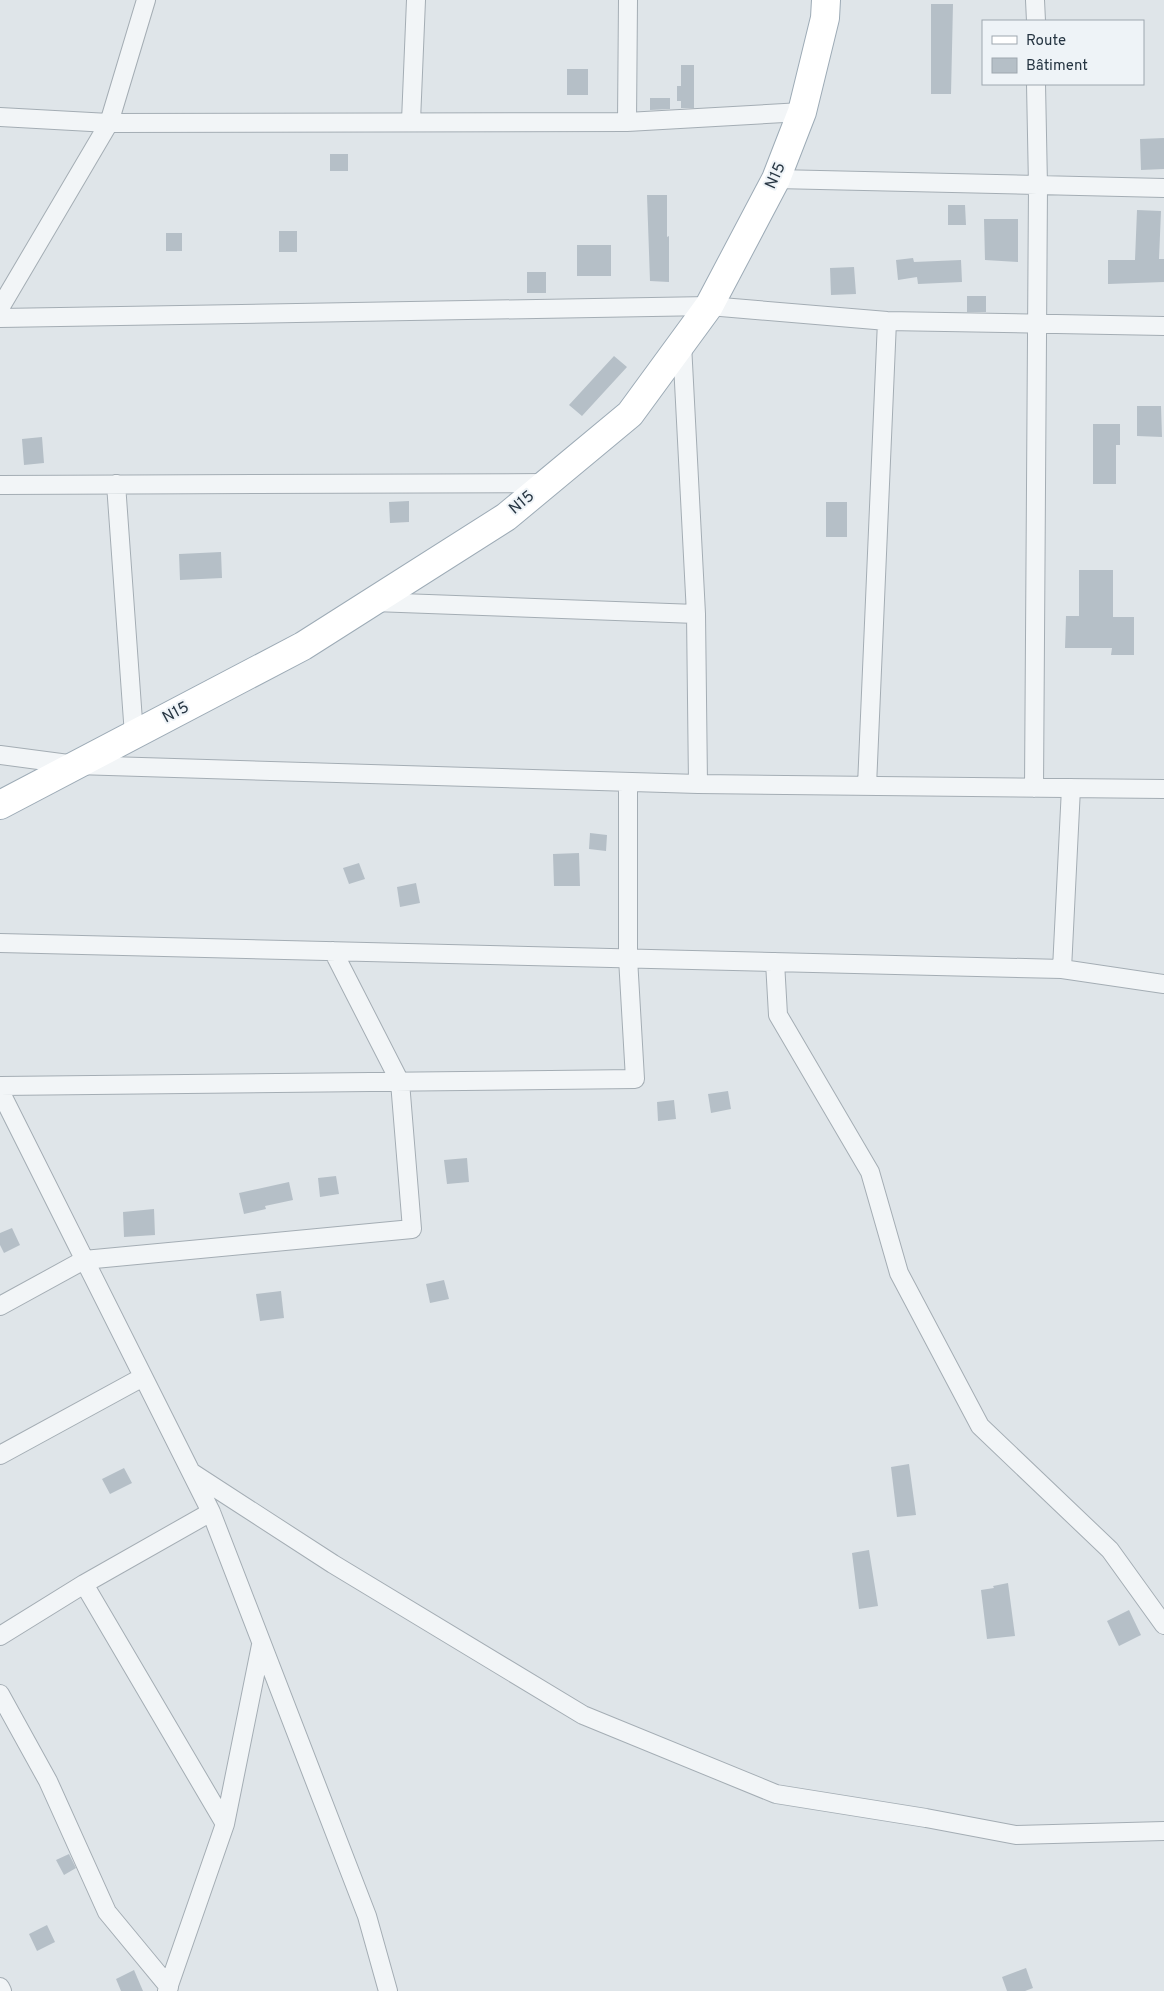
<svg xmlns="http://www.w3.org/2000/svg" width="1164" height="1991" viewBox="0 0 1164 1991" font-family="Overpass,sans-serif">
  <rect width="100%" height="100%" fill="#dfe5e9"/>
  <path fill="#b5bfc7" d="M931 4H953L951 94H931Z
    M681 65H694V108H681V101H677V86H681Z
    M567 69H588V95H567Z
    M650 98H670V109L650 110Z
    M1164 138V169L1141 170 1140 139Z
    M330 154H348V171H330Z
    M647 195H667V237L669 236V282L650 281Z
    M948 205H965L966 225H948Z
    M1137 210 1161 211 1159 259H1164V282L1108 284V260H1135Z
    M984 219H1018V262L985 260Z
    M279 231H297V252H279Z
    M166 233H182V251H166Z
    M577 245H611V276H577Z
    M913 258 914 262 961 260 962 282 918 284 917 277 898 280 896 260Z
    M854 267 856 294 831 295 830 268Z
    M527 272H546V293H527Z
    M967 296H986V312H967Z
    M614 356 627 367 582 416 569 405Z
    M1137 406H1161L1162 437 1137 436Z
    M1093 424H1120V445H1116V484H1093Z
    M42 437 44 463 24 465 22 439Z
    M409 501V522L390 523 389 502Z
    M826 502H847V537H826Z
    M221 552 222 578 180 580 179 554Z
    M1079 570H1113V617H1134V655H1111L1112 648H1065L1066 616H1079Z
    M590 833 607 835 606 851 589 849Z
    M579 853 580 886H554L553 854Z
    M359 863 365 879 349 884 343 868Z
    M416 883 420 903 400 907 397 887Z
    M728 1091 731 1109 711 1113 708 1094Z
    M674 1100 676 1119 658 1121 657 1102Z
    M467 1158 469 1182 447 1184 444 1160Z
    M336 1176 339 1194 320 1197 318 1178Z
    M289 1182 293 1200 265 1206 266 1209 244 1214 239 1193Z
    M154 1209 155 1235 124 1237 123 1212Z
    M12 1228 20 1245 4 1253 0 1245V1233Z
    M444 1280 449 1299 430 1303 426 1284Z
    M281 1291 284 1318 260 1321 256 1294Z
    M909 1464 916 1515 897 1517 891 1467Z
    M124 1468 132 1483 110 1494 102 1479Z
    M869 1550 878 1606 859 1609 852 1553Z
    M1008 1583 1015 1636 987 1639 981 1590 994 1588 993 1586Z
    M1129 1610 1141 1635 1119 1646 1107 1621Z
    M69 1854 76 1868 64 1875 56 1860Z
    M47 1925 55 1942 37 1951 29 1934Z
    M1026 1968 1033 1988 1025 1991H1007L1002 1977Z
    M134 1970 143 1991H121L116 1979Z"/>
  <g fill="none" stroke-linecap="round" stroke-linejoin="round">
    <g stroke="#a4adb4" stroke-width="20">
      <path id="street" d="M1035 0 1036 21
        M0 117 109 123 627 122 802 112
        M411 121 416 0
        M627 122 628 0
        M776 179 1164 188
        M0 308 109 123 146 0
        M0 318 709 306 887 321 1164 326
        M682 344 696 614 698 784
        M116 484 134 735
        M0 485 546 483
        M374 602 696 614
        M0 755 76 765 698 784 1164 789
        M867 786 887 321
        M1034 788 1038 186 1036 84
        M0 943 1062 969 1071 788
        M775 962 778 1015 870 1172 899 1273 980 1426 1110 1550 1164 1625
        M1062 969 1164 984
        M0 1086 635 1079 628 958V782
        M0 1091 211 1512 367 1916 388 1991
        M0 1306 84 1260 412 1229 400 1082 333 951
        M0 1455 143 1377
        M191 1472 333 1564 583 1715 776 1794 926 1818 1016 1835 1164 1831
        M84 1584 225 1824
        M0 1636 84 1584 211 1512
        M0 1694 48 1781 107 1912 169 1987
        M0 1987 2 1991
        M167 1991 225 1824 261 1645"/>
    </g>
    <g stroke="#9dabb6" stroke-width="30">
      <path id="primary" d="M0 805 303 646 506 517 630 414 709 306 776 179 802 112 825 18 826 0"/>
    </g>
    <use href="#street" stroke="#f2f5f7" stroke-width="18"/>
    <use href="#primary" stroke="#fff" stroke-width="28"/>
  </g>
  <g text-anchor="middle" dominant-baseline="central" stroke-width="4" stroke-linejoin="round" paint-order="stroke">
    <g font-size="16" fill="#263542" stroke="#eef3f7">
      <text transform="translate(776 176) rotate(-66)">N15</text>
      <text transform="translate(522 503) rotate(-40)">N15</text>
      <text transform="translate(176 713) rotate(-28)">N15</text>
    </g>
  </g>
  <rect x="982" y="20" width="162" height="65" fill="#eef3f7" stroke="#9ea7af"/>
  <rect x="992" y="36" width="25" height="8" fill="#ffffff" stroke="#9ea7af"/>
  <text x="1026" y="45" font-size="15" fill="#263542">Route</text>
  <rect x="992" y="58" width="25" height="15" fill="#b5bfc7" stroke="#9ea7af"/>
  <text x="1026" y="70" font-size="15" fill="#263542">Bâtiment</text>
</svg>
